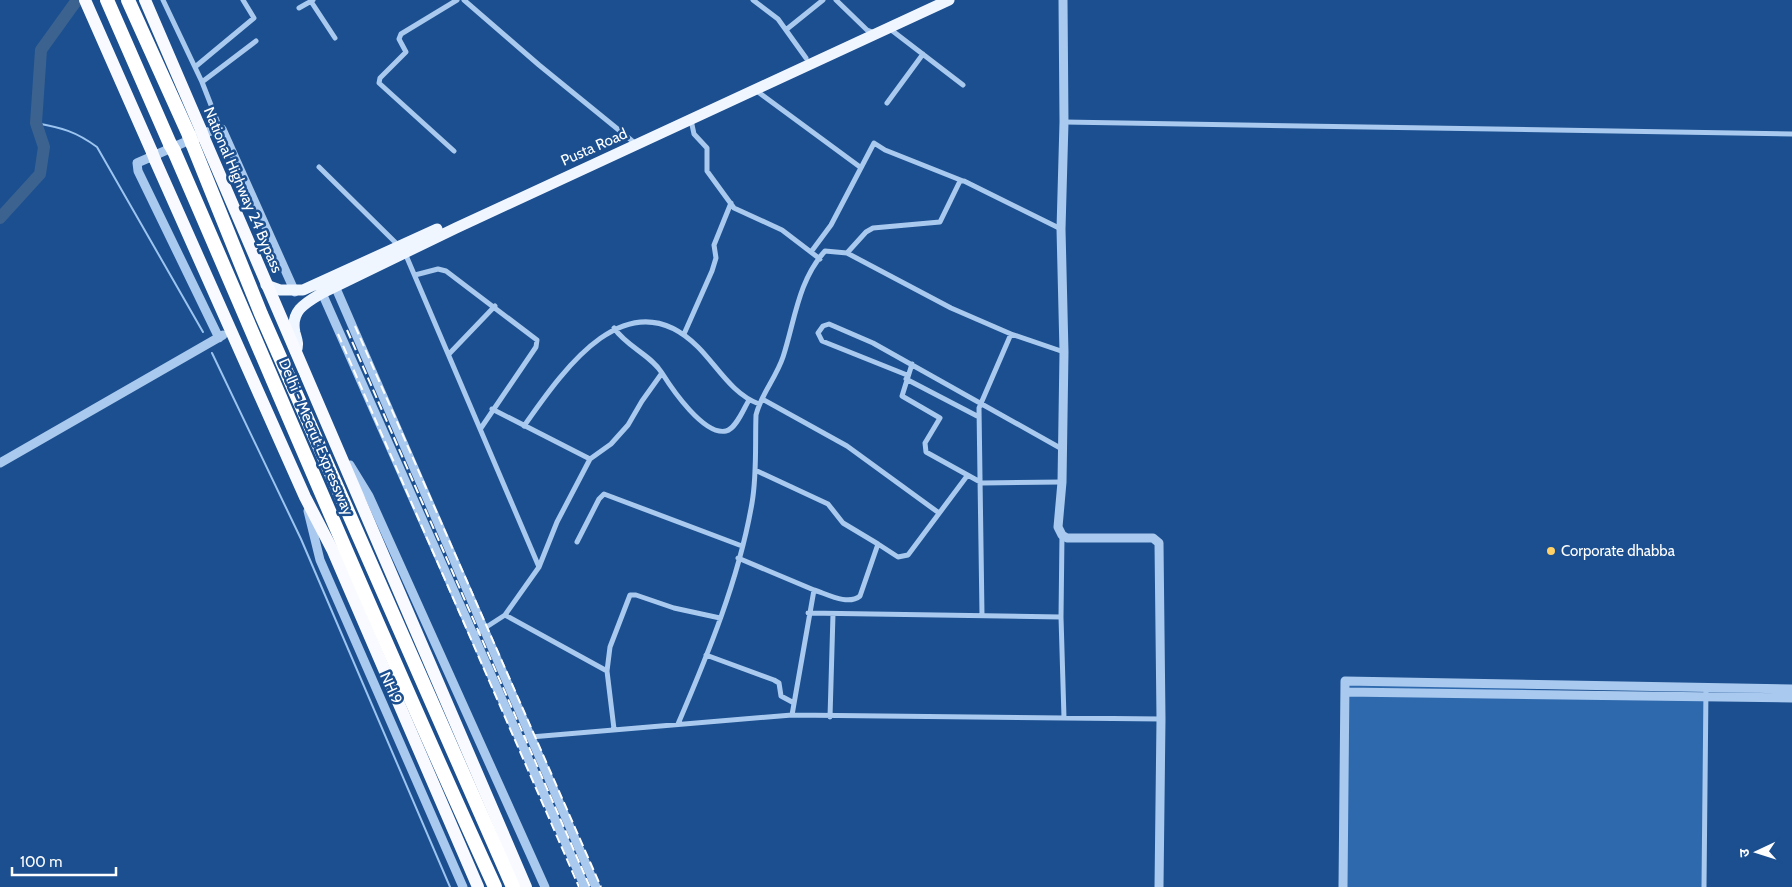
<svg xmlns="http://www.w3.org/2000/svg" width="1792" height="887" viewBox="0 0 1792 887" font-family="Cabin,'Noto Sans Devanagari',sans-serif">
  <rect width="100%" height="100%" fill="#1b4f8f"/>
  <path fill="#2e69ad" d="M1345 681 1706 697 1704 887H1343Z"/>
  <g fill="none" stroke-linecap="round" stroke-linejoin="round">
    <path stroke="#9cc4f0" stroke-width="2" d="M36 123C62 128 75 131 97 147L203 332
      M212 353 301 539 450 887"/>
    <path stroke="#3c6290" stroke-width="12" d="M0 218 40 174 44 147 36 123 41 50 77 0"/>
    <path stroke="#a9c9ee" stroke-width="5" d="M163 0 202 82 220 128
      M310 0 335 38
      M464 0 539 65 636 144
      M753 0 778 19 806 58
      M836 0 867 30 875 33
      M299 8 313 0
      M787 29 823 0
      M890 29 963 85
      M195 67 254 18 243 0
      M202 82 256 41
      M754 89 860 167
      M887 103 923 54
      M691 120 694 134 707 148V171L734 208 782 230 820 259
      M1064 122 1792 134
      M454 151 379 83 380 78 406 52 399 39 401 34 457 0
      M319 167 399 246
      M811 252 831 225 874 143 885 150 963 181
      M405 253 539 567
      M847 253 866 232 873 228 940 222 960 181H964L1061 229
      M415 275 438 269 446 271 537 340 536 347 481 428
      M684 334 712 271 716 258 714 245 731 203
      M449 354 495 306
      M912 364 902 396 940 418 925 443 926 452 982 483 1062 482
      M662 373C672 389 704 436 726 431 736 429 744 408 749 400
      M907 375 822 341 818 333 823 326 829 324 873 343 1062 449
      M906 379 979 417
      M762 399 847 446 939 513
      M524 426C562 372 627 276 698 347 717 366 732 394 759 404
      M590 459 611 444 628 425 642 401 662 373C651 355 627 347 614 328
      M755 470 828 504 843 523 878 544
      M1062 535 1061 617 1064 718
      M577 542 599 499 604 494 742 546
      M738 558 814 590
      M808 613 1061 617
      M505 615 607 671
      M982 615 979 408 1011 334
      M474 635 505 615 539 567 557 522 590 459 492 409
      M706 655 774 680 779 683 781 696 794 703
      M792 715 814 590C827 594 848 606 860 596L878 544 898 557 908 555 967 476
      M830 717 833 614
      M678 724C708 654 739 579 752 503 757 475 755 444 756 415 761 394 776 378 783 357 795 320 798 281 825 251L847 253 951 308 1011 334 1064 352
      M614 729 607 671 610 647 630 595H636L674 608 720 618
      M519 738 792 715 1161 719
      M1704 887 1706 688"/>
    <path stroke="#a9c9ee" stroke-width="9" d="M1063 0 1064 122 1061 229 1064 352 1062 482 1058 527 1062 535 1067 538H1153L1159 543 1161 719 1159 887
      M335 286 596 887
      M322 293 585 887
      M219 338 138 171 137 163 215 129H222L295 292
      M0 463 223 335
      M350 465 369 496 545 887
      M308 511 320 560 463 887
      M1345 692 1792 698
      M1343 887 1345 681 1792 689"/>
    <path stroke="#f0f6ff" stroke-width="11" d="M266 285 280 290H303L437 229
      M296 352C299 344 297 340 295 333 290 311 305 303 322 293L456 228 949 0"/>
    <path stroke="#f8faff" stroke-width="12" d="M85 0 152 152
      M145 0 201 130
      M204 138 526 887
      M155 160 305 497 333 551 478 887"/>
    <path stroke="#fff" stroke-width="14" d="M107 0 170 144
      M128 0 189 135
      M192 143 261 314 513 887
      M174 151C281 397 384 644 495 887"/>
    <path stroke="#fff" stroke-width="2" stroke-dasharray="9 4" stroke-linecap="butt" d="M355 326 601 887
      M347 330 590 887
      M338 334 579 887"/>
    <path stroke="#f8faff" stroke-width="12" d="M201 130 204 138
      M152 152 155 160"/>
    <path stroke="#fff" stroke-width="14" d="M189 135 192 143
      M170 144 174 151"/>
  </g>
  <circle fill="#ffd166" stroke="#1b4f8f" stroke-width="2" cx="1551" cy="551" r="5"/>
  <g text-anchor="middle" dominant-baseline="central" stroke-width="5" stroke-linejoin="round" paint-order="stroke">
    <g font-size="15" fill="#fff" stroke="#1b4f8f">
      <text transform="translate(594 147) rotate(-24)">Pusta Road</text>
      <text transform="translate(243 190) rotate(67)">National Highway 24 Bypass</text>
      <text transform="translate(316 437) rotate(67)">Delhi - Meerut Expressway</text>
      <text transform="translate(391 688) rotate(66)">NH 9</text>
    </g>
    <g font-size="15" fill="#fff" stroke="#1b4f8f" text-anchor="start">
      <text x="1561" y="551">Corporate dhabba</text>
    </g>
  </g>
  <g transform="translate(1757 852) rotate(266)" stroke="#1b4f8f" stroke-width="4" paint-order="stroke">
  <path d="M0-4L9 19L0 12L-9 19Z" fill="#ffffff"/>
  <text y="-8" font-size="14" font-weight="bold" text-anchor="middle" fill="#ffffff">उ</text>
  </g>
  <path d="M12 867v8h104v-8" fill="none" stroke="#ffffff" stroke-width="2.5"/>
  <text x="20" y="867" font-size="15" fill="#ffffff" stroke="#1b4f8f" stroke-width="4" paint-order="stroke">100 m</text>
</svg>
